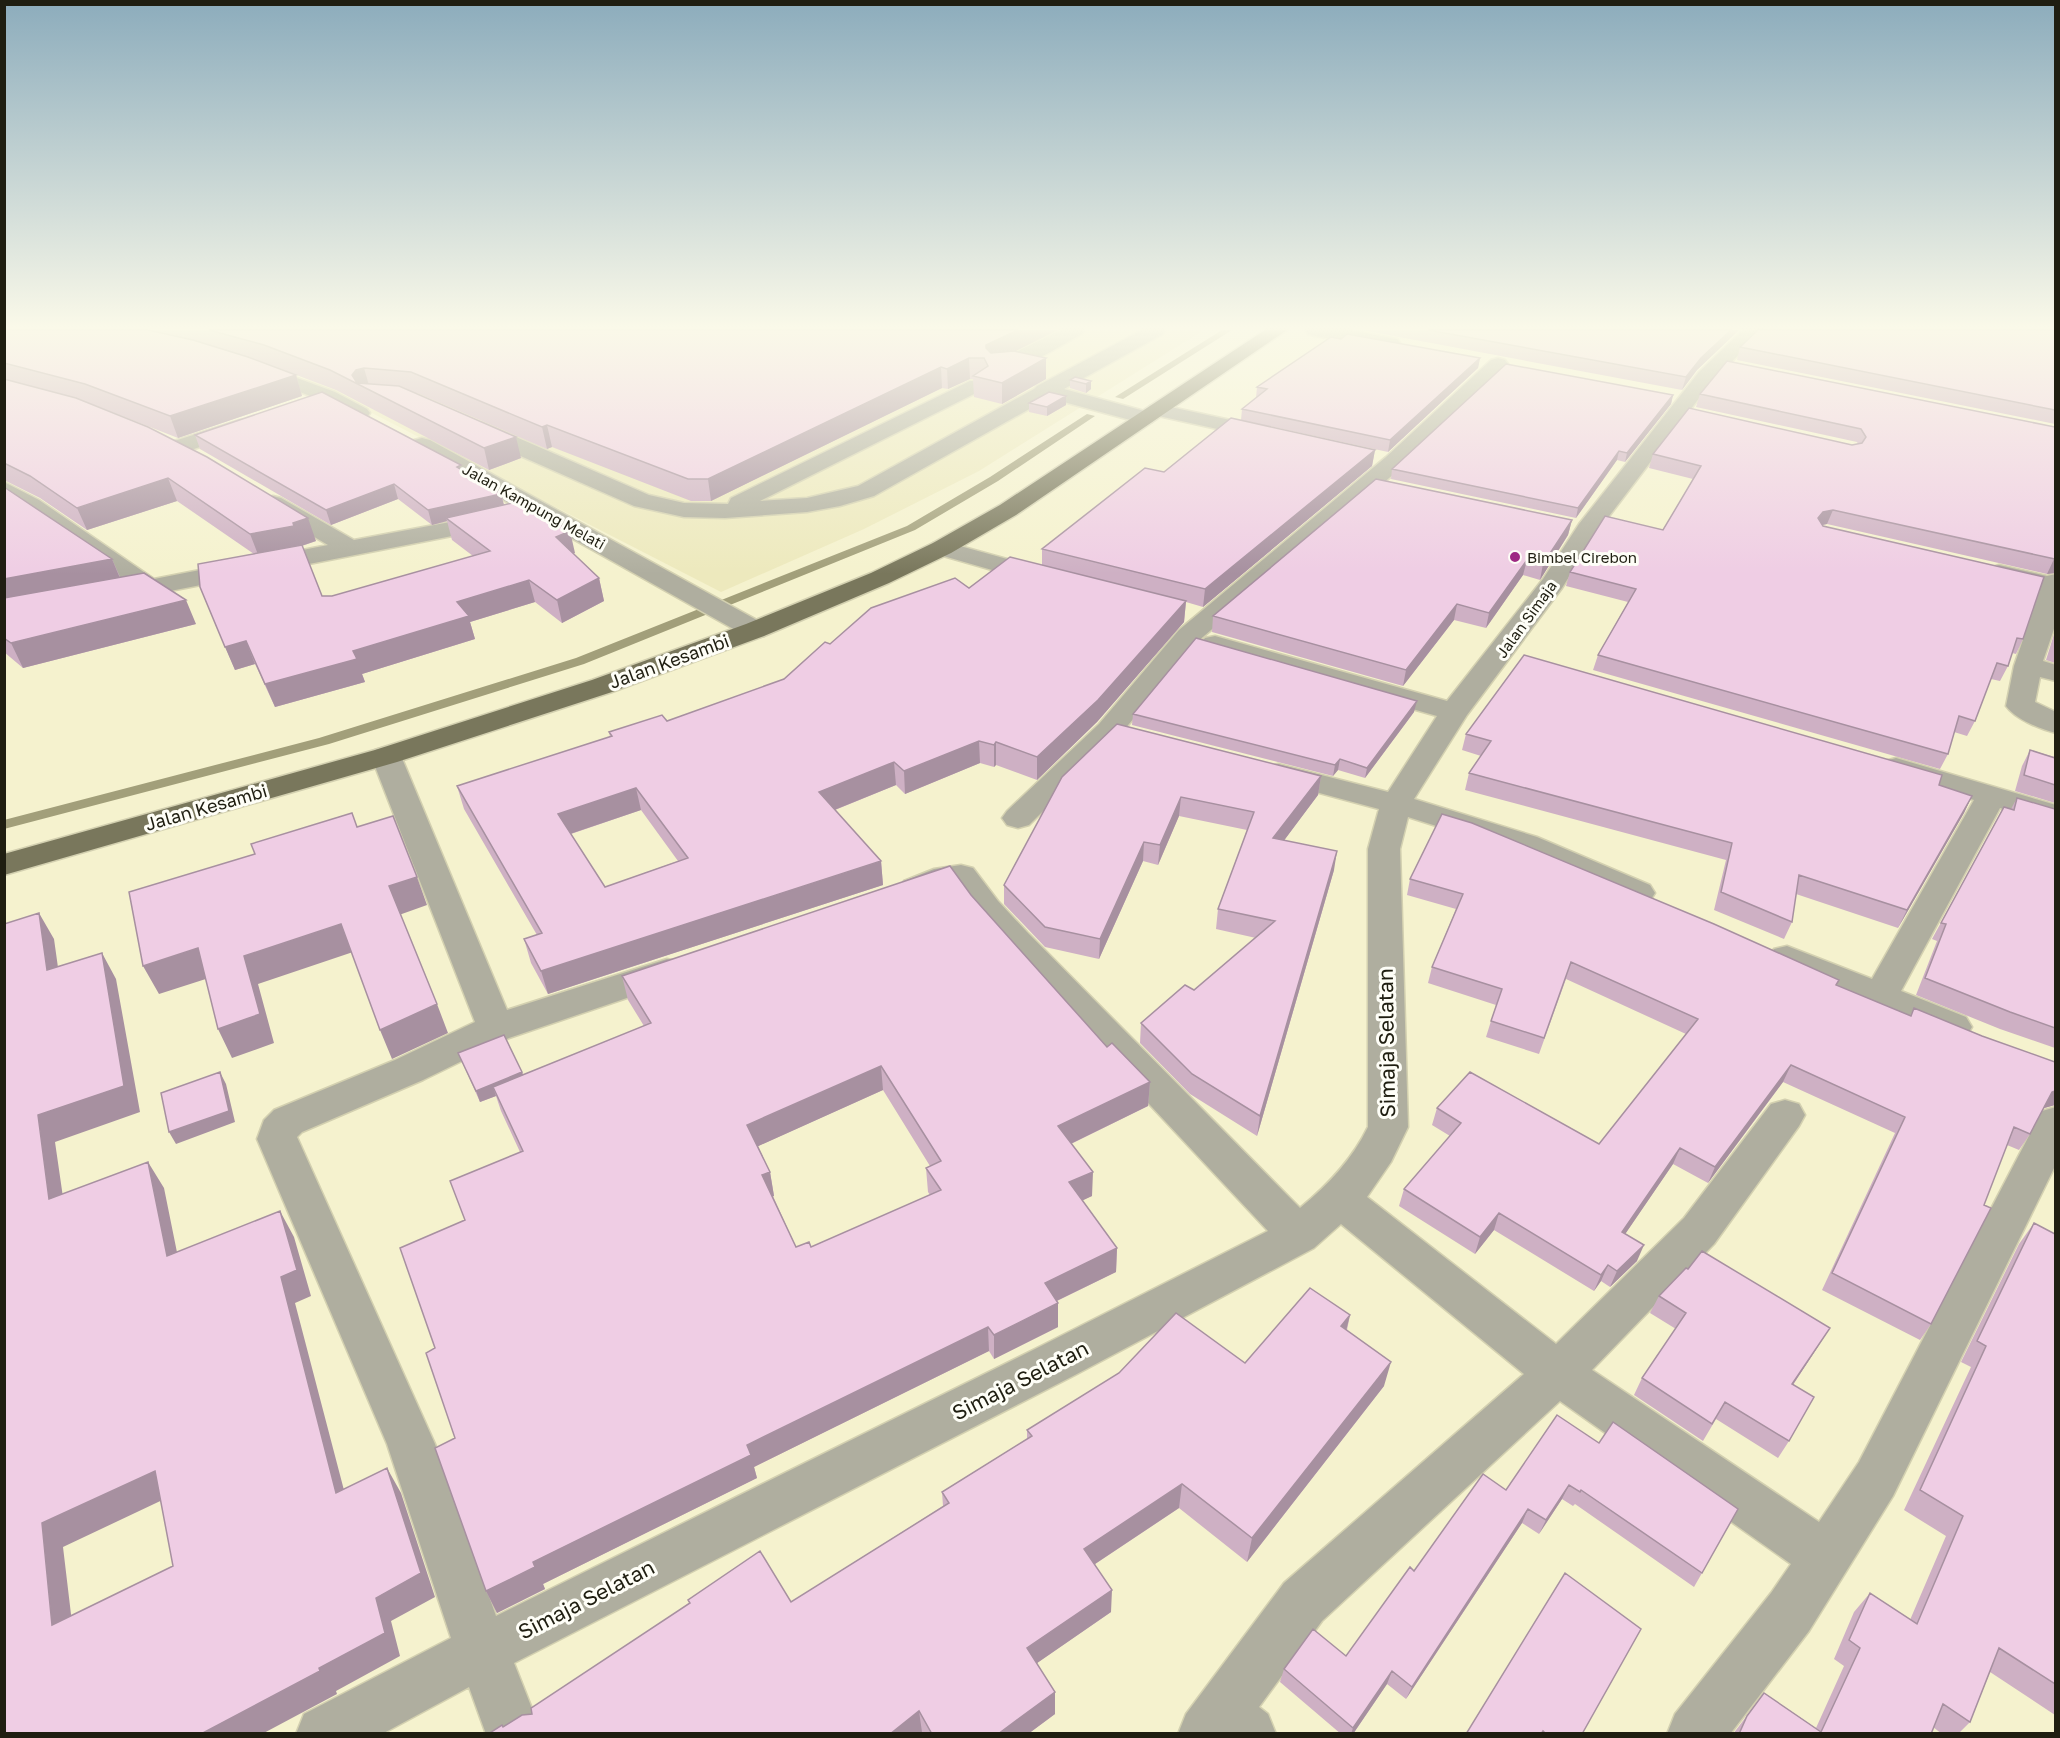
<svg xmlns="http://www.w3.org/2000/svg" width="2060" height="1738" viewBox="0 0 2060 1738" font-family="'Golos Text',sans-serif">
  <rect width="100%" height="100%" fill="#f5f2ce"/>
  <path fill="#ede9bd" d="M171 330H1204L979 471 864 529 721 592 292 372Z"/>
  <g fill="none" stroke-linecap="round" stroke-linejoin="round">
    <path fill="#a29f7a" fill-rule="evenodd" d="M1222 330H1232L1123 399 1115 397Z
      M1087 414 1095 416 998 481 915 530 584 664 329 744 4 829V820L319 738 576 658 907 526 990 477Z"/>
    <g stroke="#d3d0b0" stroke-width="3">
      <path id="minor" d="M1060 330H1084L1082 334C1061 345 1014 377 991 371L988 367C991 363 1050 336 1060 330Z
        M1142 330H1165L1163 334 1064 389 1148 412 1147 410 1150 406 1157 404 1267 428 1275 429 1278 434 1275 439 1267 440 1154 415 1156 418 1152 422 1145 424 1049 398 874 496 840 506 807 512 725 518 684 517 634 506 468 433 465 428 468 423 476 422 484 423 649 495 684 503 728 504 731 498 970 381H984L987 385 984 389 760 501 807 498 858 486 1034 389 1037 386Z
        M1306 330H1349L1397 339 1400 343 1397 347 1390 349 1315 336 1308 334Z
        M1743 330H1764L1713 380 1597 532 1562 588 1467 715 1414 799 1537 837 1650 885 1655 893 1650 901 1638 904 1626 901 1515 851 1408 817 1400 849 1408 1127 1391 1162 1367 1197 1556 1344 1684 1218 1771 1104 1785 1100 1799 1104 1805 1115 1799 1126 1714 1244 1592 1370 1819 1522 1859 1462 2042 1111 2056 1107V1164L1893 1496 1809 1631 1730 1734H1667L1675 1714 1771 1593 1791 1564 1560 1401 1322 1621 1259 1707 1268 1714 1276 1734H1178L1186 1714 1284 1583 1524 1374 1341 1224 1314 1248 1075 1375 514 1663 542 1734H486L469 1687 382 1734H296L304 1714 451 1638 387 1444 257 1139 264 1120 274 1110 395 1060 475 1022 371 756 375 750 386 747 397 750 401 756 507 1010 667 959 680 962 685 971 680 980 509 1038 423 1080 302 1132 297 1137 435 1444 496 1616 1043 1345 1268 1231 1003 948 974 917 952 887 916 900 904 897 899 889 904 881 934 869 961 865 973 868 998 901 1027 932 1300 1208C1328 1185 1352 1160 1368 1127V849L1379 809 1267 779 1263 773 1267 767 1278 764 1388 792 1437 716 1205 650 1201 644 1205 638 1215 636 1447 701 1543 579 1579 524 1699 372Z
        M1498 358 1505 360 1508 364 1505 368 1402 467 1197 642 1119 736 1029 825 1018 828 1007 825 1002 818 1007 811 1099 724 1179 630 1386 457 1491 360Z
        M259 364 335 392 367 409 370 413 367 417 360 419 353 417 321 400 252 374 249 370 252 366Z
        M240 420 248 421 251 426 248 431 176 455 168 453 165 448 168 443Z
        M422 438 430 440 764 624 768 630 764 636 755 638 746 636 414 450 411 445 414 440Z
        M4 482 39 500 154 579 328 545 265 508 261 503 265 498 273 496 281 498 354 540 493 514 501 516 505 521 501 526 493 528 119 601 110 598 106 593 110 588 128 584 4 499Z
        M942 541 1050 571 1054 576 1050 581 1041 584 933 553 930 548 933 543Z
        M1999 565 2047 576 2056 574V623L2043 661 2056 665V681L2040 677 2035 702 2056 712V733C2040 729 2015 719 2006 706L2014 666 2040 590 1990 578 1986 573 1990 568Z
        M1896 758 2056 805V825L2000 808 1901 991 1966 1017 1972 1027 1966 1037 1953 1040 1774 967 1769 958 1774 949 1787 946 1872 979 1974 800 1885 773 1881 767 1885 761Z"/>
    </g>
    <g stroke="#d3d0b0" stroke-width="3">
      <path id="major" d="M1265 330H1287L1016 515 951 553 889 583 764 636 612 692 397 762 4 875V854L375 750 592 680 746 624 871 573 933 543 1000 505Z"/>
    </g>
    <use href="#minor" fill="#afae9f" fill-rule="evenodd"/>
    <use href="#major" fill="#79775c" fill-rule="evenodd"/>
  </g>
  <path fill="#ceb0c4" fill-rule="evenodd" d="M4 330H1058L1015 351 1046 358V379L1002 404 974 397 973 379H970L948 389 942 388 711 501H691L552 447 547 449 417 393H413L521 458 489 470 336 390 265 363 296 375 302 396 178 438 94 405 316 541 302 546 322 596H332L473 556 452 540 447 521 432 525 398 499 331 525 200 449 195 435 462 470 501 494 504 505 575 553H573L599 578 604 601 562 623 535 602 470 622 475 639 362 674 365 682 275 707 255 664 235 670 200 587 254 554 177 501 87 530 40 498 4 480Z
    M1362 330H1739L1697 370 1682 390Z
    M2055 330V424L1737 360 1740 347Z
    M1341 339 1480 358 1478 368 1388 452 1241 420 1242 409 1256 398 1257 387Z
    M1070 380 1091 381V389L1086 393 1070 388Z
    M1700 394 2055 427V573L2047 574 1827 524 1822 525 1823 526 2023 639 2016 654 2012 653 2008 666 2000 681 1991 679 1975 721 1967 736 1954 732 1948 754 1940 769 1593 670 1598 655 1628 602 1566 586 1570 572 1663 530 1693 479 1649 468 1653 454 1852 445 1858 444 1857 442 1696 407Z
    M1673 395 1671 404 1625 462 1617 460 1576 518 1391 479 1392 469Z
    M1066 396V405L1047 416 1029 412V403Z
    M1375 450 1372 466 1203 607 1186 602 1184 622 1097 722 1037 780 996 765 994 767 980 763 905 794 896 785 835 810 881 861 883 885 548 994 531 963 524 939 537 935 464 809 457 786 610 737 609 732 667 721 784 679 830 644 969 588 1042 565V549L1164 472ZM641 810 678 861 605 887 571 834Z
    M4 487 112 559 120 577 196 624 23 668 4 652Z
    M1572 520 1568 535 1540 580 1523 575 1486 628 1454 620 1403 686 1212 632 1213 616Z
    M2055 631V663L2046 660Z
    M1414 712 1365 778 1338 770 1333 776 1132 725 1133 714Z
    M1466 734 1939 785 1972 796 1964 813 1898 928 1796 894 1792 922 1784 939 1714 910 1726 860 1465 790 1469 773 1481 756 1462 750Z
    M2030 750 2055 757V754V803L2015 791 2022 766Z
    M1321 776 1318 795 1284 840 1334 870 1257 1136 1190 1094 1140 1043 1141 1023 1194 990 1256 938 1216 929 1218 909 1247 830 1179 816 1158 865 1143 861 1099 959 1045 947 1004 904V885L1062 777Z
    M2017 798 2055 809V1048L2000 1029 1916 995 1937 941 1932 939 2004 807 2011 809Z
    M1410 879 1837 985 1910 1016 1914 1008 1982 1036 2055 1062V1105L2044 1108 2030 1134 2019 1150 2007 1145 1931 1324 1920 1340 1822 1290 1895 1133 1783 1082 1708 1183 1673 1164 1625 1234 1637 1261 1610 1287 1601 1281 1594 1291 1494 1230 1475 1254 1399 1206 1404 1189 1450 1136 1432 1125 1437 1108 1599 1144 1686 1034 1566 979 1539 1054 1486 1037 1496 1005 1428 983 1432 967 1456 909 1407 895Z
    M971 895 1107 1047 1150 1082 1148 1106 1071 1144 1092 1196 1082 1200 1117 1248 1116 1272 1057 1301 1058 1327 994 1359 989 1351 754 1467 757 1478 543 1584 545 1589 497 1613 486 1591 455 1438 435 1348 465 1220 520 1152 501 1111 496 1096 480 1102 458 1053 522 1072 523 1075 644 1026 628 1000 622 976ZM883 1090 930 1166 926 1168 928 1192 930 1195 811 1247H796L773 1196H774L770 1172 758 1146Z
    M2034 1223 2055 1234V1715L1990 1672 1970 1722 1958 1734H1942L1933 1727 1931 1734H1733L1764 1693 1816 1728 1844 1666 1834 1659 1854 1612 1870 1593 1910 1620 1946 1536 1904 1510 1971 1367 1961 1362 2019 1244Z
    M1659 1296 1819 1345 1793 1385 1789 1441 1778 1458 1716 1419 1703 1441 1634 1395 1642 1378 1676 1329 1650 1313Z
    M1350 1315 1347 1330 1384 1386 1247 1562 1179 1508 1095 1564 1111 1612 1037 1663 1055 1714 1028 1734H923L922 1732 920 1734H488L532 1714 689 1603 688 1600 791 1602 943 1506 942 1492 1027 1439V1430L1245 1363Z
    M1599 1443 1702 1573 1694 1587 1575 1504 1573 1506 1562 1499 1539 1534 1522 1523 1406 1699 1387 1684 1353 1734H1341L1280 1682 1284 1669 1346 1656 1414 1571 1506 1490Z"/>
  <path fill="#a790a0" d="M1018 330H1058L988 365 986 362V345Z
    M1731 330H1739L1697 370 1682 390 1686 377 1701 358Z
    M969 358 970 379 948 389 947 369Z
    M1046 358V379L1002 404V383Z
    M1480 358 1478 368 1388 452 1390 440Z
    M941 367 942 388 711 501 708 479Z
    M364 368 370 389 361 385 356 370Z
    M356 370 361 385 354 382 352 375Z
    M296 375 302 396 178 438 170 416Z
    M1091 381V389L1086 393V384Z
    M1673 395 1671 404 1625 462 1627 453Z
    M1066 396V405L1047 416V407Z
    M547 425 552 447 547 449 542 427Z
    M516 437 521 458 489 470 484 448Z
    M1375 450 1372 466 1203 607 1205 589Z
    M1619 451 1617 460 1576 518 1578 508Z
    M168 478 177 501 87 530 77 508Z
    M394 484 398 499 331 525 326 510Z
    M501 494 505 509 446 518 447 521 432 525 428 510Z
    M1833 510 1827 524 1818 526V518L1823 512Z
    M308 518 316 541 301 546 259 557 250 534 293 523Z
    M1572 520 1568 535 1540 580 1543 564Z
    M570 531 575 553 561 559 556 537Z
    M112 559 122 583 4 605V579Z
    M2054 559H2055V573L2047 574Z
    M1527 560 1523 575 1486 628 1489 613Z
    M599 578 604 601 562 623 557 600Z
    M529 580 535 602 470 622 475 639 362 674 365 682 275 707 265 684 353 651 457 602Z
    M186 600 196 624 23 668 11 643Z
    M1186 601 1184 622 1097 722 1037 780V757Z
    M1457 604 1454 620 1403 686 1406 670Z
    M246 641 255 664 235 670 225 647Z
    M1417 701 1414 712 1365 778 1367 768Z
    M979 741 980 763 905 794 904 771Z
    M996 742V765L994 767V745Z
    M1340 759 1338 770 1333 776 1335 765Z
    M894 762 896 785 822 815 819 792Z
    M1321 776 1318 795 1271 858 1273 838Z
    M636 788 641 810 564 836 558 814Z
    M1972 796 1964 813 1898 928 1907 910Z
    M1181 797 1179 816 1158 865 1160 845Z
    M1144 842 1143 861 1099 959 1100 939Z
    M1337 851 1334 870 1257 1136 1260 1116Z
    M881 861 883 885 548 994 541 971Z
    M417 877 427 905 399 915 389 886Z
    M39 913 54 939 62 996 47 970Z
    M341 924 353 952 258 984 274 1043 232 1058 218 1029 244 956Z
    M198 948 212 977 159 994 143 966Z
    M102 953 116 979 140 1112 55 1142 67 1225 49 1199 38 1115Z
    M437 1004 448 1033 392 1059 380 1030Z
    M1791 1065 1783 1082 1708 1183 1715 1167Z
    M881 1066 883 1090 752 1149 747 1125Z
    M220 1072 226 1084 235 1122 176 1144 169 1132Z
    M522 1072 526 1083 493 1087 496 1096 480 1102 476 1091Z
    M1150 1082 1148 1106 1058 1150V1126Z
    M2055 1091V1105L2041 1109 2052 1092Z
    M1680 1148 1673 1164 1615 1249 1622 1232Z
    M148 1162 164 1188 183 1282 167 1256Z
    M770 1172 774 1196 767 1199 762 1175Z
    M1093 1172 1092 1196 1069 1207V1182Z
    M280 1211 294 1237 311 1296 295 1303 351 1517 336 1493 281 1277Z
    M1499 1213 1494 1230 1475 1254 1480 1237Z
    M1644 1245 1637 1261 1610 1287 1617 1271Z
    M1117 1248 1116 1272 1044 1307 1045 1283Z
    M1608 1265 1601 1281 1594 1291 1601 1275Z
    M1058 1303V1327L994 1359V1335Z
    M1350 1315 1344 1339 1341 1326Z
    M988 1327 989 1351 754 1467 757 1478 543 1584 545 1589 497 1613 486 1591 533 1562 747 1445Z
    M1830 1328 1819 1345 1782 1401 1792 1384Z
    M1391 1362 1384 1386 1247 1562 1252 1538Z
    M387 1468 401 1493 435 1597 391 1621 400 1656 336 1691 337 1694 262 1734H201L319 1668 376 1598Z
    M155 1471 173 1495 63 1547 75 1648 52 1625 42 1523Z
    M1182 1484 1179 1508 1083 1572 1084 1549Z
    M1569 1485 1562 1499 1539 1534 1546 1520Z
    M1528 1509 1522 1523 1406 1699 1412 1687Z
    M1112 1590 1111 1612 1027 1670V1648Z
    M1392 1671 1387 1684 1353 1734H1351L1353 1728Z
    M1055 1692V1714L1028 1734H998Z
    M919 1711 922 1732 920 1734H890Z"/>
  <path fill="#efcde4" stroke="#a790a0" stroke-width="1.5" fill-rule="evenodd" d="M4 330H148L193 340 248 357 296 375 170 416 85 384 4 363Z
    M209 330H1018L986 345V348L991 353 1014 351 1046 358 1002 383 973 376 988 366 984 358H969L947 369 941 367 708 479H688L547 425 542 427 411 372 364 368 356 370 352 375 357 383 399 386 516 437 484 448 330 370 264 345Z
    M1428 330H1731L1701 358 1686 377Z
    M1758 330H2055V410L1740 347Z
    M1347 334 1480 358 1390 440 1242 409 1267 389 1257 387 1331 337 1341 339Z
    M1727 361 2055 427V559L1833 510 1823 512 1818 518 1823 526 2044 577 2023 639 2017 638 2008 666 1997 663 1975 721 1959 716 1948 754 1598 655 1636 589 1570 572 1605 516 1663 530 1701 466 1653 454 1689 408 1852 445 1862 443 1866 437 1861 429 1700 394Z
    M1506 364 1673 395 1627 453 1619 451 1578 508 1392 469Z
    M1075 377 1091 381 1086 384 1070 380Z
    M4 379 76 398 148 427 207 457 308 518 293 523 294 526 250 534 168 478 77 508 30 476 4 463Z
    M322 392 461 465 457 467 501 494 428 510 394 484 326 510 195 435Z
    M1049 392 1066 396 1047 407 1029 403Z
    M1231 418 1375 450 1205 589 1042 549 1145 468 1164 472Z
    M1376 479 1572 520 1543 564 1527 560 1489 613 1457 604 1406 670 1213 616Z
    M4 487 112 559 4 579Z
    M521 501 570 531 556 537 599 578 557 600 529 580 457 602 469 616 353 651 357 659 265 684 246 641 225 647 200 587 198 564 302 545 322 596H332L490 551 446 518Z
    M1010 557 1186 601 1098 700 1037 757 996 742 994 745 979 741 904 771 894 762 819 792 881 861 541 971 524 939 542 933 457 786 612 736 609 732 662 715 667 721 784 679 825 642 830 644 871 608 955 578 969 588ZM636 788 688 858 605 887 558 814Z
    M144 573 186 600 11 643 4 638V598Z
    M1196 638 1417 701 1367 768 1340 759 1335 765 1133 714Z
    M1524 655 1942 775 1939 785 1972 796 1907 910 1799 875 1792 922 1721 892 1732 843 1469 773 1491 741 1466 734Z
    M1117 724 1321 776 1273 838 1337 851 1260 1116 1192 1074 1141 1023 1185 985 1194 990 1275 921 1218 909 1254 812 1181 797 1160 845 1144 842 1100 939 1045 927 1004 885 1062 777Z
    M2030 750 2055 758V785L2024 775Z
    M2017 798 2055 809V1028L2010 1012 1925 978 1946 924 1941 923 2004 807 2014 810Z
    M352 813 357 827 393 816 417 877 389 886 437 1004 380 1030 341 924 244 956 260 1014 218 1029 198 948 143 966 129 892 255 854 251 844Z
    M1442 814 1472 823 1714 924 1839 980 1836 985 1911 1016 1914 1008 1982 1036 2055 1062V1091L2052 1092 2030 1134 2014 1127 1984 1205 1991 1208 1931 1324 1832 1273 1905 1117 1791 1065 1715 1167 1680 1148 1622 1232 1644 1245 1617 1271 1608 1265 1601 1275 1499 1213 1480 1237 1404 1189 1461 1123 1437 1108 1470 1072 1599 1144 1698 1019 1571 962 1544 1038 1491 1021 1502 989 1432 967 1463 894 1410 879Z
    M950 866 971 895 1107 1047 1112 1043 1150 1082 1058 1126 1093 1172 1069 1182 1117 1248 1045 1283 1058 1303 994 1335 988 1327 747 1445 751 1455 533 1562 535 1567 486 1591 435 1448 455 1438 426 1353 435 1348 400 1248 465 1220 450 1181 523 1151 493 1087 651 1023 622 976ZM881 1066 941 1161 926 1168 941 1190 811 1247 809 1242 796 1247 762 1175 770 1172 747 1125Z
    M39 913 47 970 102 953 124 1086 38 1115 49 1199 148 1162 167 1256 280 1211 297 1270 281 1277 336 1493 387 1468 421 1573 376 1598 385 1633 319 1668 320 1671 201 1734H4V924ZM155 1471 173 1566 52 1625 42 1523Z
    M504 1035 522 1072 476 1091 458 1053Z
    M220 1072 229 1111 169 1132 161 1093Z
    M2034 1223 2055 1234V1684L1999 1648 1970 1722 1943 1704 1931 1734H1739L1747 1716 1764 1693 1821 1732 1860 1648 1849 1640 1870 1593 1917 1624 1963 1516 1920 1490 1986 1346 1977 1341Z
    M1702 1251 1830 1328 1792 1384 1814 1397 1789 1441 1725 1402 1712 1424 1642 1378 1686 1313 1659 1296 1686 1268 1688 1269Z
    M1310 1288 1350 1315 1341 1326 1391 1362 1252 1538 1182 1484 1084 1549 1112 1590 1027 1648 1055 1692 998 1734H932L919 1711 890 1734H488L502 1725 503 1727 522 1715 532 1714 531 1708 690 1603 688 1600 760 1551 791 1602 949 1503 942 1492 1032 1436 1027 1430 1119 1373 1176 1313 1245 1363Z
    M1557 1415 1599 1443 1613 1422 1738 1509 1702 1573 1581 1490 1580 1492 1569 1485 1546 1520 1528 1509 1412 1687 1392 1671 1353 1728 1284 1669 1313 1629 1346 1656 1410 1567 1414 1571 1483 1474 1506 1490Z
    M1565 1573 1641 1629 1582 1734H1546L1543 1731 1541 1734H1466Z"/>
  <linearGradient id="sky" x2="0" y2="1"><stop stop-color="#8cacbc"/><stop offset="0.57" stop-color="#faf9e9"/><stop offset="1" stop-color="#faf9e9" stop-opacity="0"/></linearGradient>
  <rect width="2060" height="574" fill="url(#sky)"/>
  <circle fill="#9e2983" stroke="#fefef7" stroke-width="2" cx="1515" cy="557" r="6"/>
  <g text-anchor="middle" dominant-baseline="central" stroke-width="6" stroke-linejoin="round" paint-order="stroke">
    <g font-size="15" fill="#1f1e11" stroke="#fefef7">
      <text transform="translate(534 506) rotate(29)">Jalan Kampung Melati</text>
      <text transform="translate(1526 619) rotate(-54)">Jalan Simaja</text>
    </g>
    <g font-size="15" fill="#1f1e11" stroke="#fefef7" text-anchor="start">
      <text x="1527" y="557">Bimbel Cirebon</text>
    </g>
    <g font-size="18" fill="#1f1e11" stroke="#fefef7">
      <text transform="translate(669 661) rotate(-20)">Jalan Kesambi</text>
      <text transform="translate(206 807) rotate(-16)">Jalan Kesambi</text>
    </g>
    <g font-size="21" fill="#1f1e11" stroke="#fefef7">
      <text transform="translate(1386 1043) rotate(-91)">Simaja Selatan</text>
      <text transform="translate(1020 1380) rotate(-27)">Simaja Selatan</text>
      <text transform="translate(586 1599) rotate(-27)">Simaja Selatan</text>
    </g>
  </g>
  <rect width="2060" height="1738" fill="none" stroke="#1f1e11" stroke-width="12"/>
</svg>
